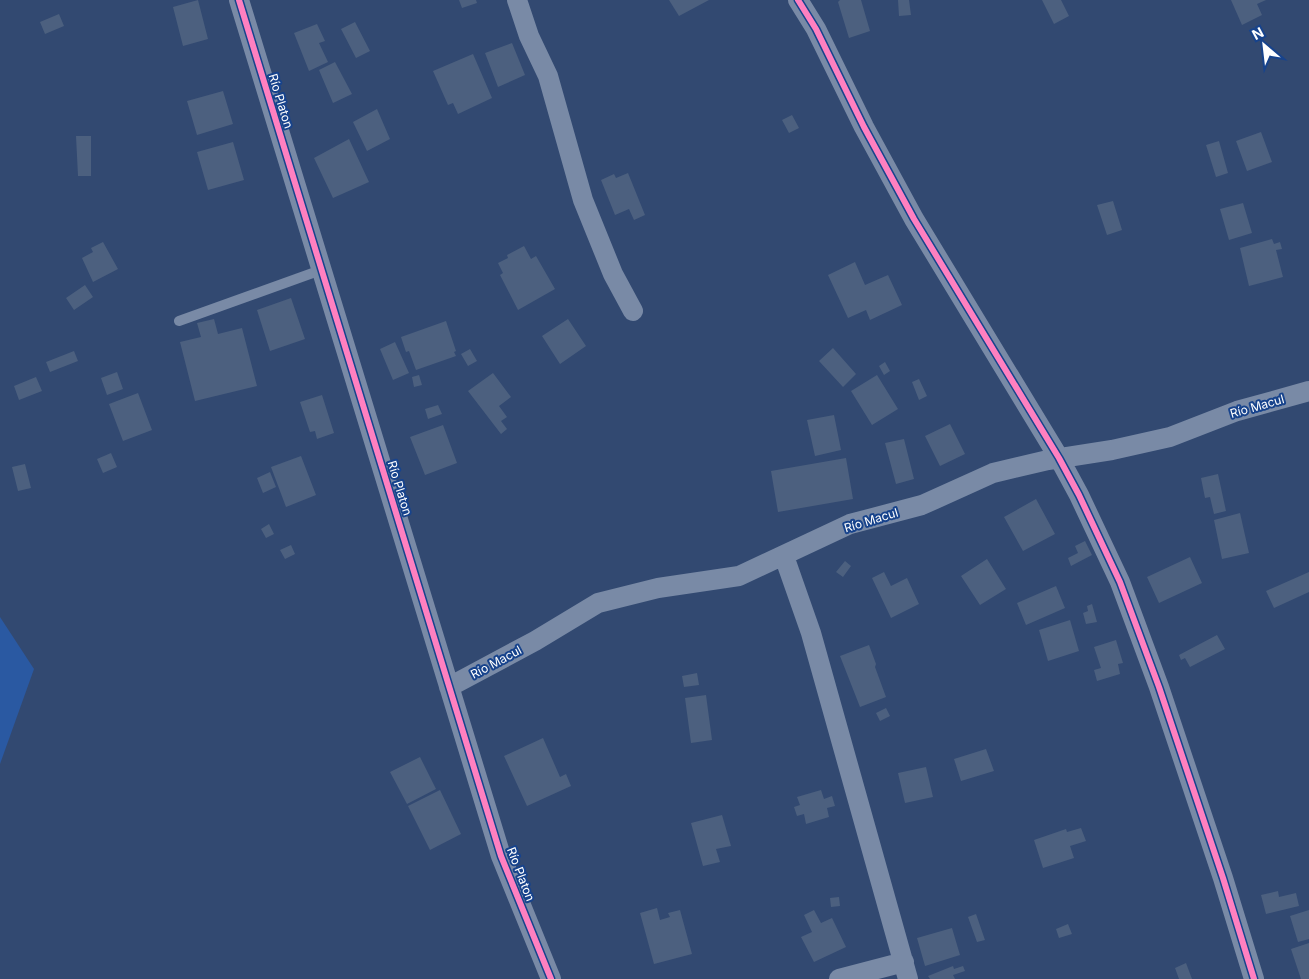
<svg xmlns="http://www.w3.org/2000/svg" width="1309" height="979" viewBox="0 0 1309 979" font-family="Inter,sans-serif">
  <rect width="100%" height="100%" fill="#324971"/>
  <path fill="#2a59a2" d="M0 617 34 669 0 764Z"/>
  <path fill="#4c607f" d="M198 0 208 39 183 46 173 7Z
    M459 0H476L477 3 462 8Z
    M669 0H709L679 16Z
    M840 0H861L870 31 849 38 838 2Z
    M898 0H909L911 15 899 16Z
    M1042 0H1061L1069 16 1054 24Z
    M1231 0H1266L1257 4 1262 15 1242 25Z
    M59 14 64 26 45 34 40 22Z
    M355 22 370 51 356 58 341 29Z
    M317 24 325 41 319 43 328 62 309 71 294 33Z
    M512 43 525 75 498 87 485 53Z
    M473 54 492 98 458 114 453 103 448 105 433 71Z
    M335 62 352 94 333 103 319 70Z
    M223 91 233 124 197 135 187 101Z
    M377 109 390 139 367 151 353 122Z
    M792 115 799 128 789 133 782 120Z
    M1261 132 1272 162 1247 171 1236 141Z
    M76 136H91V176H78Z
    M349 139 369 182 333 198 314 158Z
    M1219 141 1228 173 1216 177 1206 145Z
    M233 142 244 180 208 190 197 152Z
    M628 173 645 215 634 220 629 209 615 215 601 180 614 174 616 178Z
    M1113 201 1122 230 1107 235 1097 205Z
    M1243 203 1252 233 1229 240 1220 209Z
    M1272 239 1274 244 1280 242 1282 249 1276 250 1283 277 1249 286 1240 248Z
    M103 242 118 269 93 282 82 258 93 252 91 248Z
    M524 246 531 259 536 256 555 289 518 310 500 275 503 273 498 263 508 258 507 255Z
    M855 262 865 285 888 275 902 305 870 320 866 310 848 318 828 275Z
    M85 285 93 297 74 310 66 298Z
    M291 298 305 339 270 351 257 310Z
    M214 319 218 334 242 328 257 386 195 401 180 342 201 337 197 323Z
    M568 319 586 346 560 364 542 336Z
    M446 321 456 351 454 352 456 356 416 370 409 351 406 352 401 337Z
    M395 342 409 373 393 380 380 349Z
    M833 348 856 374 843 387 819 361Z
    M470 349 477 361 468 366 461 354Z
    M74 351 78 361 50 372 46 362Z
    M885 362 890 371 884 375 879 366Z
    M117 372 123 389 107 395 101 378Z
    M493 373 511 397 499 406 507 417 501 421 507 429 501 434 468 391Z
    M419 375 422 385 414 387 412 377Z
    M877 375 898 409 872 425 851 391Z
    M36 377 42 391 19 400 14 386Z
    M919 379 927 396 919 400 912 382Z
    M138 393 152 430 123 441 109 404Z
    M322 395 334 433 317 439 315 431 310 432 300 402Z
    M438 405 442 414 428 419 425 409Z
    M834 415 841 450 815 456 807 420Z
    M950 424 965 454 940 466 925 436Z
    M443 425 457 463 425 475 410 437Z
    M904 439 914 479 896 484 885 443Z
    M111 453 117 467 103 473 97 459Z
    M301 456 316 495 286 507 271 467Z
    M846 458 853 499 778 512 771 471Z
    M25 464 31 488 18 491 12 467Z
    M270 472 276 487 263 493 257 478Z
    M1218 474 1226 511 1214 514 1210 497 1205 498 1201 478Z
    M1036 499 1055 534 1023 551 1004 517Z
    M1240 513 1249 553 1222 559 1214 520Z
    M269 524 274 534 266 538 261 529Z
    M1085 541 1092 555 1071 566 1068 558 1078 553 1075 546Z
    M291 545 295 554 285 559 280 550Z
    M1190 557 1202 583 1159 603 1147 577Z
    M987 559 1006 589 980 605 961 576Z
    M845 561 851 566 843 577 836 572Z
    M884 572 891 586 907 578 919 604 891 618 872 578Z
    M1309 572V592L1274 608 1266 591Z
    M1056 586 1065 608 1026 625 1017 603Z
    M1092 604 1097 622 1086 624 1083 613 1088 611 1087 606Z
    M1070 620 1079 651 1048 661 1039 630Z
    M1217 635 1225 649 1190 667 1185 658 1181 660 1179 655Z
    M1116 640 1123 663 1118 664 1120 674 1097 681 1094 670 1101 668 1094 647Z
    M869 645 876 664 875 667 886 697 860 707 840 656Z
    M697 673 699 685 684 687 682 676Z
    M706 695 712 740 691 743 685 698Z
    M886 708 890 716 880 721 876 713Z
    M543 738 560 777 566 774 571 786 527 806 504 756Z
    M986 749 994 771 961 781 954 759Z
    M420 757 436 789 407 804 390 772Z
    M926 767 933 797 905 803 898 773Z
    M440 790 461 834 430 850 408 806Z
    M821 790 824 799 832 796 835 806 827 808 829 817 806 824 804 814 797 816 794 807 800 805 797 797Z
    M722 815 731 846 716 849 720 862 703 866 691 823Z
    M1081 828 1086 841 1070 846 1074 858 1043 868 1034 840 1066 829 1067 832Z
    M1278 891 1279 897 1296 893 1299 906 1266 914 1261 895Z
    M839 897 840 906 831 907 830 898Z
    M657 908 660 920 670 917 668 913 680 910 692 954 654 964 640 913Z
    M814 910 821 923 832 918 846 947 814 962 801 937 812 932 804 915Z
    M1309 910V939L1298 942 1290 916Z
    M976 914 985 940 977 942 968 917Z
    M1068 924 1072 934 1059 938 1056 929Z
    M952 928 960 955 925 966 917 938Z
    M1309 943V979H1301L1291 949Z
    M1186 963 1192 979H1179L1175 968Z
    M953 966 954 969 963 966 965 971 953 975 955 979H930L928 976Z"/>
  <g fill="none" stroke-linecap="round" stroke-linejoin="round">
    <path stroke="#798aa6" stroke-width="10" d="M179 321 321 270"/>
    <path stroke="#798aa6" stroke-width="20" d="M239 0 501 856 551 979
      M517 0 529 36 548 76 583 200 613 274 633 311
      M798 0 816 29 864 127 914 219 1059 458 1079 495 1120 582 1159 687 1223 878 1254 979
      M784 556 811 633 908 979
      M449 687 535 641 598 603 658 588 739 576 850 524 922 505 993 473 1048 460 1112 450 1170 437 1237 411 1309 391
      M839 979 904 962"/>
    <g stroke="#17438c" stroke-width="9">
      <path id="cycleway" d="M239 0 501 856 551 979
        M798 0 816 29 864 127 914 219 1059 458 1079 495 1120 582 1159 687 1223 878 1254 979"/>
    </g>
    <use href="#cycleway" stroke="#ff80c0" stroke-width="6"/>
  </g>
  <g text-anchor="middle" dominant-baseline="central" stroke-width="4" stroke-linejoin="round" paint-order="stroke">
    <g font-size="12" fill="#fff" stroke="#17438c">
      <text transform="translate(281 101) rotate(73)">Río Platon</text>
      <text transform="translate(1257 406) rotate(-16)">Río Macul</text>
      <text transform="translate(400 488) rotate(73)">Río Platon</text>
      <text transform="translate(871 520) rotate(-17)">Río Macul</text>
      <text transform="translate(496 662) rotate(-28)">Río Macul</text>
      <text transform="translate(521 874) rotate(69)">Río Platon</text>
    </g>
  </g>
  <g transform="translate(1264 45) rotate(332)" stroke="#17438c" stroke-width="4" paint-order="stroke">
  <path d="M0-4L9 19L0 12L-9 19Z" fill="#ffffff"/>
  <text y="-8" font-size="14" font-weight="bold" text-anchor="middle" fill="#ffffff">N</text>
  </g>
</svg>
